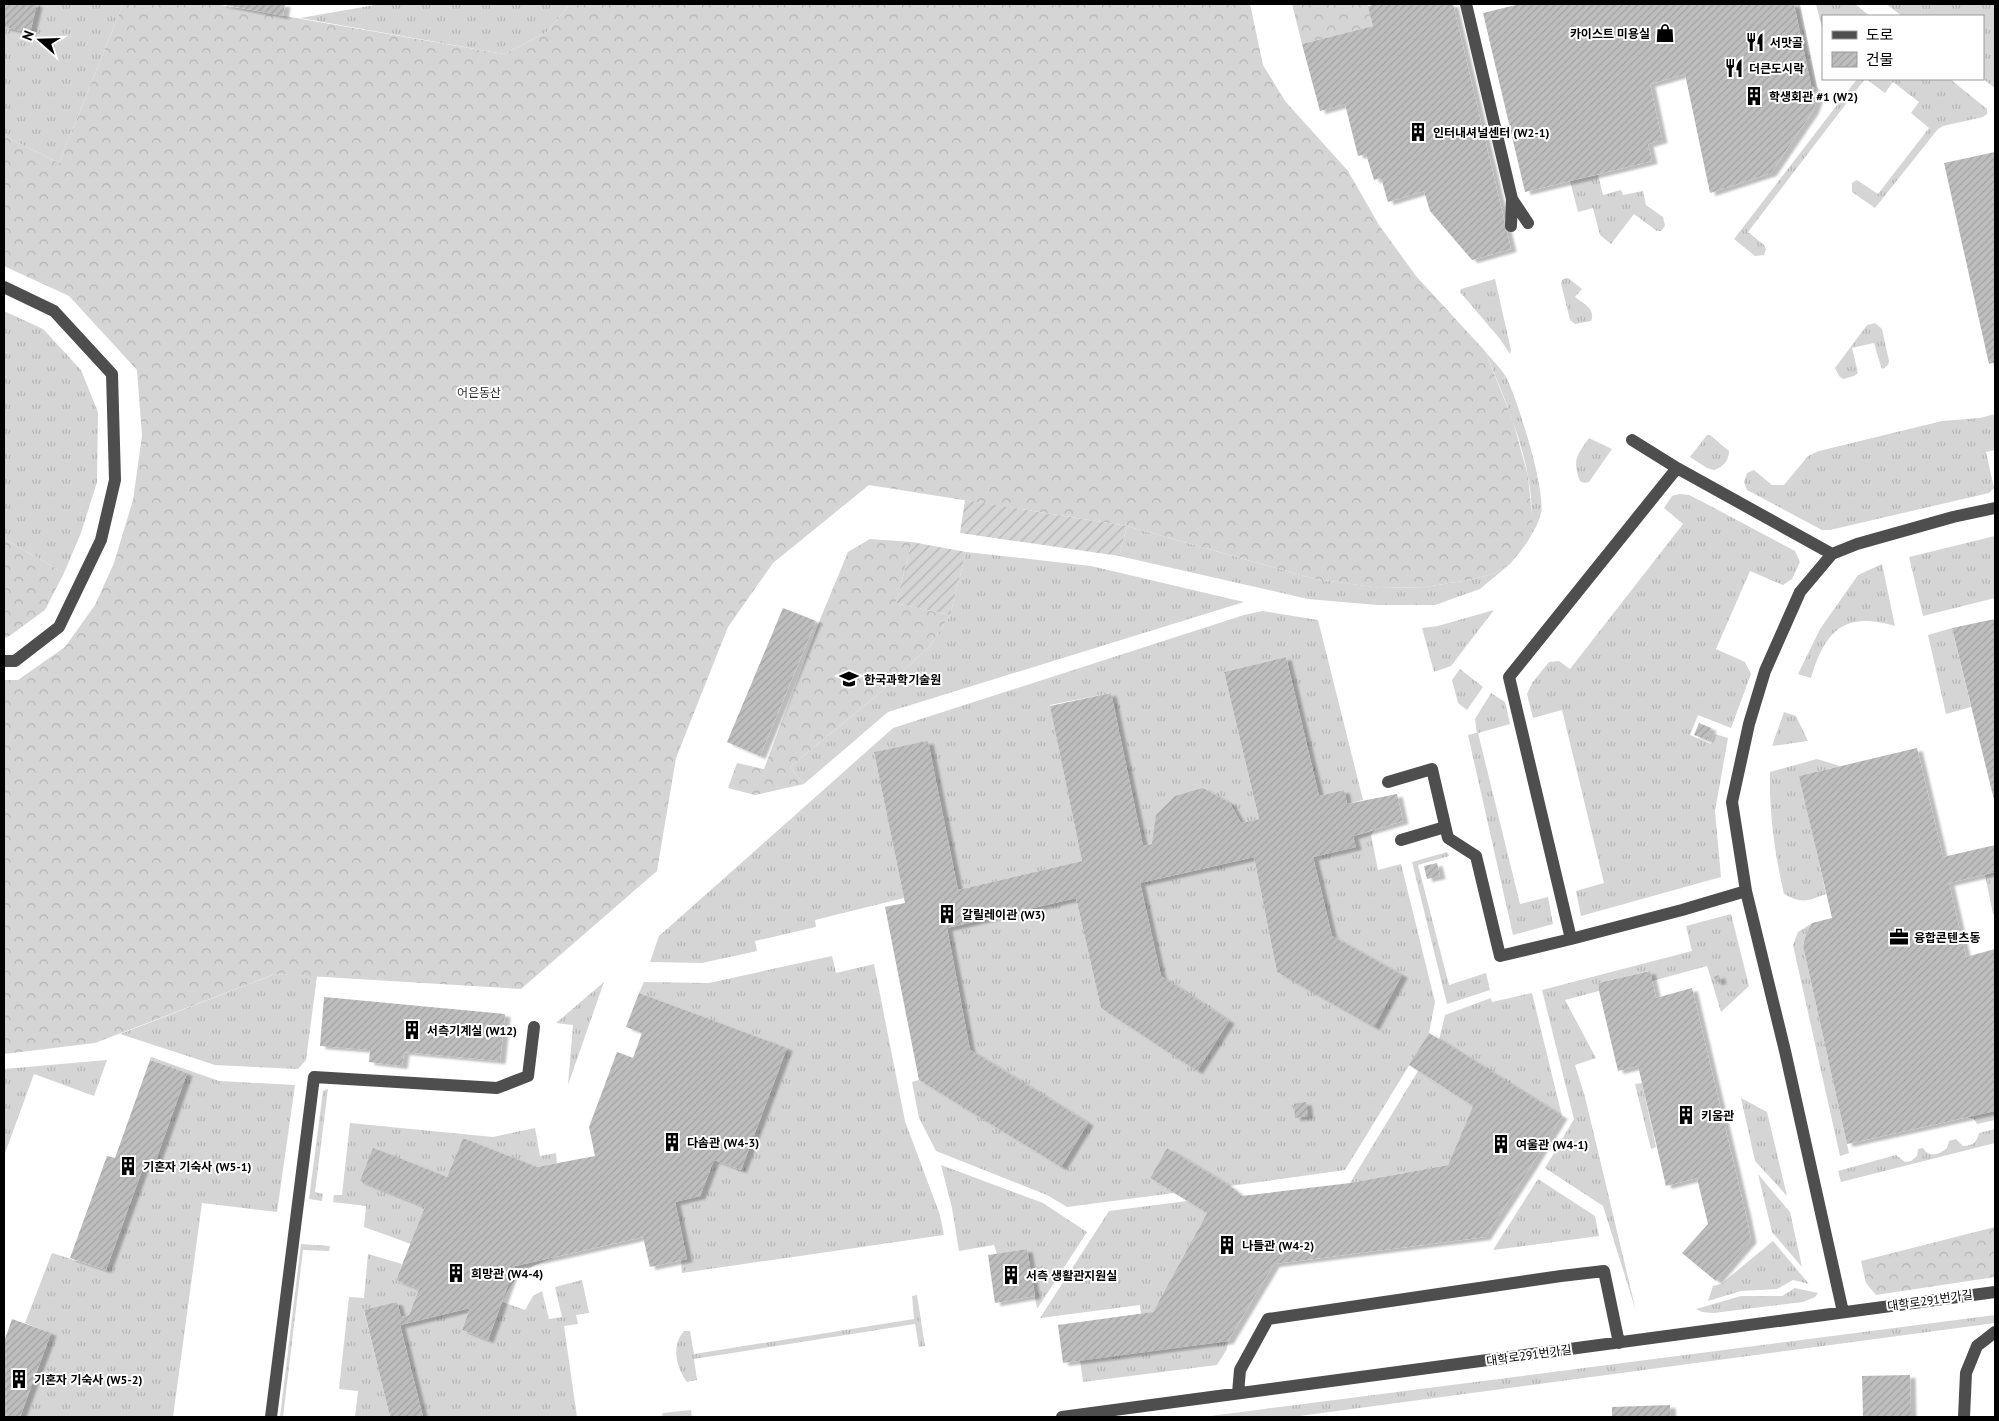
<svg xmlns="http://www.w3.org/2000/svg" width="1999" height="1421" viewBox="0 0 1999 1421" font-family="'PT Sans','Noto Sans KR',sans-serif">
  <defs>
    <pattern id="grass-tufts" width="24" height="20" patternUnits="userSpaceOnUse" patternTransform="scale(1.25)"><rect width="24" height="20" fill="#d5d5d5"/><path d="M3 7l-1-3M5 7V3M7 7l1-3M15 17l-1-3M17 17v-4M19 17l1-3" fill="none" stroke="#b5b5b5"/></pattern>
    <pattern id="forest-crowns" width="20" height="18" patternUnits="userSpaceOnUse" patternTransform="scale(1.25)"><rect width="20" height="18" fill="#d5d5d5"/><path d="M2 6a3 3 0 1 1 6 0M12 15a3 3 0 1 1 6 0" fill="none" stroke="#b5b5b5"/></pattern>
    <pattern id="garden-furrows" width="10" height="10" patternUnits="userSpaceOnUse" patternTransform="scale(1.25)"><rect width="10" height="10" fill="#d5d5d5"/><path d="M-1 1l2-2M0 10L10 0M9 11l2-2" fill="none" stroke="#b5b5b5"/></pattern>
    <pattern id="building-hatch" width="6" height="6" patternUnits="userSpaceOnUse" patternTransform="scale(1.25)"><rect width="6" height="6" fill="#bebebe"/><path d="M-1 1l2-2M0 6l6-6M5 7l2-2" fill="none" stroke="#a2a2a2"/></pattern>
    <filter id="shadow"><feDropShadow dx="5.5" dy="3" stdDeviation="1" flood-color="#0004"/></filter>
  </defs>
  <rect width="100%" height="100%" fill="#fff"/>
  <path fill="url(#grass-tufts)" d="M37 4H123L59 163 4 136V27L30 33Z
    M381 4H570L547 32 504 54 300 18Z
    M1794 4H1800L1818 91 1811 85Z
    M1816 4H1855L1870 16H1823V32Z
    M1886 4H1995V88L1983 79V16H1902Z
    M1857 79H1865L1748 232 1764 245 1766 249 1764 255 1755 256 1734 239Z
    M1866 79H1950L1987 109V114L1983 117 1943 126 1938 129 1875 208 1852 192V183L1857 180 1878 194 1929 128 1911 113 1919 102 1893 82 1885 93Z
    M1598 175 1603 195 1621 190 1623 195 1643 191 1646 205 1663 217 1665 226 1661 231H1657L1634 214 1611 244 1600 235 1593 208 1578 212 1570 181Z
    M1568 278 1582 289 1575 297C1584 304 1596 309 1591 321L1575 324 1570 320 1561 283 1563 279Z
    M1495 279 1511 350 1510 354 1500 339 1460 292 1461 289Z
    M4 311 43 329 81 370 98 412 97 482 81 533 64 573 4 539Z
    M1875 323 1882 329 1889 361 1888 365 1883 369 1881 367 1874 343 1852 348 1858 373 1854 376 1843 379 1839 376 1835 368 1867 325Z
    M1485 351C1492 360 1502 369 1507 379 1518 401 1546 491 1541 513 1539 523 1533 532 1528 541 1543 484 1507 404 1485 351Z
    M1995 414V450L1986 452 1994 488 1989 493 1830 530H1822L1747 490 1744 482 1747 473 1754 470 1772 485H1784L1808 456 1819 451 1942 421 1980 418Z
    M1707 435H1710L1729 451C1729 461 1723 467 1714 470L1707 468 1690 457Z
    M1589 438 1612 449 1589 482 1584 483 1580 481C1572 460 1577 455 1589 438Z
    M1680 494 1689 495 1701 501 1795 551 1800 562 1792 579 1783 585 1750 571 1716 649 1745 662 1751 674 1731 728 1698 715 1690 735 1711 744 1715 734 1728 738 1715 811 1721 877 1581 916 1576 891 1604 883 1562 710 1533 718 1527 694 1532 683 1549 662 1559 661 1570 669 1683 524 1664 508 1672 496Z
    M1127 526 1315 579 1382 588 1425 587 1469 580 1493 574 1510 564 1480 589 1435 605H1377L1308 599 1119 556Z
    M1995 536V598L1923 616 1909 557Z
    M966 552 1091 566 1244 602 888 712 804 784 790 767 882 691 930 646 950 615Z
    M1882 564 1895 626C1844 611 1825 631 1811 678L1798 674 1820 629 1858 575Z
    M1494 610 1451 666 1434 672 1422 628 1438 626Z
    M1263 611 1318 620 1363 800 1347 804 1344 790 1319 796 1286 657 1224 672 1259 819 1241 823 1230 803 1203 788 1152 844 1143 846 1111 693 1050 705 1082 861 958 890 928 742 874 752 904 898 815 920 816 927 755 941 757 951 702 963 650 962 659 936 893 728 1244 615Z
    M1952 628 1971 707 1946 714 1928 635Z
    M1460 669 1483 687 1467 710 1458 703 1452 680Z
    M1491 693 1505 702 1510 724 1478 733 1520 904 1548 897 1553 924 1513 935 1468 735 1477 733 1475 719Z
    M1784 712 1796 716 1808 741 1772 746Z
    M1817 759 1840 766 1800 776 1826 894C1808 901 1802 904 1784 894 1775 854 1769 814 1770 772Z
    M1376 828 1371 835 1378 870 1401 864 1435 1002 1429 1033 1345 1170 1230 1186 1167 1148 1150 1178 1174 1193 1067 1207 1047 1195 936 1151 919 1118 912 1082 919 1080 1061 1167 1088 1123 970 1050 947 928 1076 898 1101 1008 1197 1071 1229 1021 1161 976 1140 883 1254 857 1277 972 1374 1026 1402 975 1332 936 1313 857 1355 847 1353 836 1370 832Z
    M1447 852 1449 856 1418 865 1449 985 1486 973 1490 990 1447 1004 1412 862Z
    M1995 872V915L1993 914 1985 875Z
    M1731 914 1749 986 1721 1012 1707 966 1652 981 1649 971 1598 983 1599 991 1565 1000 1596 1058 1575 1065 1585 1097 1636 1311 1603 1206 1545 1168 1574 1119 1542 990 1692 951 1686 926Z
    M1812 923 1806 934 1803 946 1849 1153 1840 1156 1793 945 1798 932Z
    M832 956 836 973 874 964 905 1121 940 1215 944 1235 682 1273 681 1260 687 1259 675 1202 700 1196 714 1160 741 1170 787 1048 639 993 644 982 709 983Z
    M275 974 317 976 306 1060 298 1069 215 1065 120 1034Z
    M604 982 568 1085 573 1025 556 1023Z
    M1532 993 1562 1116 1439 1040 1445 1015 1491 998 1492 1002Z
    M151 1057 219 1081 295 1085 277 1212 202 1203 173 1417H20L51 1333 25 1323 52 1253 106 1270 143 1168 152 1171 187 1073 150 1060Z
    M107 1060 94 1096 34 1074 4 1156V1069Z
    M1418 1071 1473 1106 1448 1165 1350 1183Z
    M1642 1083 1656 1147 1651 1149 1635 1084Z
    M328 1089 315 1192 323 1194 322 1201 309 1199 323 1091Z
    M1741 1098 1767 1112 1787 1196 1755 1161Z
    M1995 1111V1120L1977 1124 1974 1119 1967 1117Z
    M350 1123 493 1137 535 1128 540 1156 556 1153 557 1163 537 1167 463 1138 447 1177 373 1149 361 1181 425 1207 411 1244 364 1227 366 1206 333 1202 334 1195H342Z
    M1995 1129V1143L1841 1182 1838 1171 1896 1155 1905 1162 1911 1161 1917 1156 1918 1149 1923 1148C1929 1158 1939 1155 1947 1148L1949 1141 1956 1139 1963 1146C1973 1146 1977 1142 1979 1133Z
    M941 1165 1043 1203 1087 1232 1037 1309 1027 1249 997 1254 994 1245 959 1251 952 1208Z
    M1758 1174 1790 1212 1802 1267 1772 1232Z
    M1538 1179 1595 1216 1599 1236 1493 1250Z
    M1187 1201 1207 1213 1153 1312 1141 1314 1140 1305 1040 1318 1109 1211Z
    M1773 1241 1809 1284 1793 1280 1777 1289 1741 1291 1708 1301 1713 1286 1721 1284Z
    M301 1244 330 1246 329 1251 303 1250 283 1417H280Z
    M368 1254 402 1264 396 1280 419 1289 409 1315 401 1317 397 1302 364 1311 390 1417H355L358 1391 339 1389 349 1297 364 1298Z
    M556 1257C526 1268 516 1272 502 1302L525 1310 533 1296 542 1291 549 1319 562 1317 555 1287 582 1280 589 1313 576 1315 578 1324 564 1326 577 1417H423L400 1325 470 1308 462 1330 488 1340 515 1266Z
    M1795 1288 1818 1293 1815 1297 1803 1302 1714 1313 1702 1312 1696 1309 1741 1296H1782Z
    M917 1295 925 1346 919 1347 915 1324 694 1359 697 1380 687 1382C676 1367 671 1346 684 1331H690L694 1354 914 1319 912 1296Z
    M1995 1315V1323L1292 1417H1203Z
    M1228 1341 1227 1349 1217 1365 1083 1382 1080 1360Z
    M691 1410 692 1417H661L663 1413Z"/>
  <path fill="url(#forest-crowns)" d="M123 4H215L504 54 547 32 570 4H1250L1263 65 1285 101 1348 171 1379 225 1416 276 1485 351 1513 421 1528 476 1533 525 1528 541 1520 552 1510 564 1493 574 1469 580 1425 587 1380 588 1315 579 1127 526 869 485 773 563 728 627 676 758 657 871 521 989 275 974 95 1043 4 1054V680H18L65 647 95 605 114 563 133 500 142 436 137 370 69 296 4 266V136L59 163Z
    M1292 4H1368L1373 26 1302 44Z
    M4 539 64 573 45 610 8 637 4 638Z
    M870 539 912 542 896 603 950 615 930 646 882 691 790 767 804 784 755 795 728 788 737 763 764 769 821 617 848 552Z
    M1995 1227V1277L1876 1295 1866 1283 1861 1261Z"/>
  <path fill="url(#garden-furrows)" d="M965 500 1127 526 1119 556 960 533Z
    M912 542 966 552 950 615 896 603Z"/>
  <path fill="url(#building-hatch)" filter="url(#shadow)" d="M4 4H37L30 33 4 27Z
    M220 4H285L283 16Z
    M1376 4H1453L1511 249 1472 260 1430 211 1424 191 1388 202 1381 178 1374 180 1366 154 1358 156 1345 104 1320 111 1302 44 1373 26 1368 6Z
    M1520 4H1794L1811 85 1818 91 1817 100 1813 111 1771 173 1710 193 1685 74 1650 84 1662 140 1648 144 1652 161 1525 192 1483 13Z
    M1995 152V362L1989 364 1944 163Z
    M783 608 816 621 760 756 727 742Z
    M1995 619V804L1952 628Z
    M1286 657 1319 796 1344 790 1347 804 1397 794 1403 821 1353 836 1356 847 1313 857 1332 936 1402 975 1374 1027 1277 972 1254 857 1140 883 1161 976 1229 1021 1197 1071 1101 1008 1076 898 947 928 970 1050 1088 1123 1061 1167 919 1080 885 907 905 903 874 752 928 741 958 890 1082 861 1050 706 1111 693 1143 846 1152 844 1156 815 1175 796 1203 788 1230 803 1241 823 1259 819 1224 672Z
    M1699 723 1711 728 1707 740 1694 735Z
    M1917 748 1943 857 1995 845V872L1949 883 1966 957 1995 949V1111L1847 1144 1803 946 1806 934 1812 923 1832 918 1799 776Z
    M1437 863 1440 876 1427 879 1424 866Z
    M1650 971 1656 998 1692 988 1746 1215 1751 1240 1716 1281 1682 1253 1708 1224 1697 1178 1666 1186 1638 1066 1618 1071 1599 991 1598 983Z
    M1719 975 1721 981 1716 982 1714 977Z
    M639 993 787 1048 741 1170 714 1160 700 1196 675 1202 687 1259 650 1267 643 1237 515 1266 488 1340 462 1330 470 1308 400 1325 423 1417H390L364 1310 397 1302 401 1317 409 1315 419 1289 396 1280 425 1207 360 1181 373 1148 447 1177 463 1138 537 1167 595 1156 589 1127 617 1052 633 1058 642 1033 626 1027Z
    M324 997 505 1014 500 1061 404 1052 402 1066 369 1062 370 1050 320 1046Z
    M1429 1033 1562 1116 1530 1168 1485 1237 1274 1264 1228 1341 1063 1363 1058 1325 1153 1312 1207 1213 1150 1178 1167 1148 1230 1186 1242 1196 1350 1183 1448 1165 1473 1106 1409 1065Z
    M150 1060 187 1073 152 1171 143 1168 106 1270 70 1258 107 1156 115 1158Z
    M1306 1102 1308 1116 1295 1118 1294 1104Z
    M1027 1249 1035 1296 995 1303 988 1255Z
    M12 1319 51 1333 20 1417H4V1342Z
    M1910 1375 1911 1417H1863L1862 1376Z
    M1670 1405 1671 1417H1612V1407Z"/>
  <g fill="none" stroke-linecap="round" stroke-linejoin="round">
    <path stroke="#4e4e4e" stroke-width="12" d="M1466 4 1512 199 1511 226
      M1512 199 1528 223
      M4 287 54 311 112 374 115 480 101 540 59 627 15 661H4
      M1632 440 1677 468
      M1388 782 1432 769 1448 838 1476 856 1500 956 1571 939
      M1401 840 1445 827
      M1746 891 1682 910 1571 939 1509 677 1677 468 1832 554
      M1843 1312 1785 1051 1746 891 1732 802 1749 724 1765 671 1800 592 1832 554 1857 544 1953 517 1995 508
      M1238 1393 1240 1370 1268 1319 1561 1276 1604 1271 1619 1343
      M271 1417 314 1077 497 1088 528 1076 534 1027
      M1062 1417 1995 1292
      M1964 1417 1966 1373 1977 1346 1995 1332"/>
  </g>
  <defs>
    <g id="shop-bare" transform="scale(1.5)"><path d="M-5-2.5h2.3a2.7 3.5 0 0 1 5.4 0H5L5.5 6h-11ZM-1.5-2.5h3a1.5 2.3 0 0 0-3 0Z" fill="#000" stroke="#fff" stroke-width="2.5" paint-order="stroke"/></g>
    <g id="restaurant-bare" transform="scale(1.5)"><path d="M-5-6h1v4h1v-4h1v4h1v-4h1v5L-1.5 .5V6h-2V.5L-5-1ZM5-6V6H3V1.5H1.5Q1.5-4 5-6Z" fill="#000" stroke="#fff" stroke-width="2.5" paint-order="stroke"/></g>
    <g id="building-bare" transform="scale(1.5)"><path d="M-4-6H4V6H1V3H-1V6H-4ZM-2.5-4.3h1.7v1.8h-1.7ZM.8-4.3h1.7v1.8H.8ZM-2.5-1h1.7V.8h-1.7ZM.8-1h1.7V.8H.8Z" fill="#000" stroke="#fff" stroke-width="2.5" paint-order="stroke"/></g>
    <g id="university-bare" transform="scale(1.5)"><path d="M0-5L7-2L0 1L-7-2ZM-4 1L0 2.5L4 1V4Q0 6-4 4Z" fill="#000" stroke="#fff" stroke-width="2.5" paint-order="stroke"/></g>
    <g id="office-bare" transform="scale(1.5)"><path d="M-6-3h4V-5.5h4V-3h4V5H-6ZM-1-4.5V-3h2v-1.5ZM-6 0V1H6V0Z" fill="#000" stroke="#fff" stroke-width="2.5" paint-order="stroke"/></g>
  </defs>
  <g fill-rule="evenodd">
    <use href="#shop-bare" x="1665" y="33"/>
    <use href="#restaurant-bare" x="1755" y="42"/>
    <use href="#restaurant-bare" x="1734" y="68"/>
    <use href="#building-bare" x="1754" y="96"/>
    <use href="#building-bare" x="1418" y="132"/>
    <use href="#university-bare" x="849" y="679"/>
    <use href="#building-bare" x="947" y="914"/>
    <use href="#office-bare" x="1899" y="937"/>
    <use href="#building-bare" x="412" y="1030"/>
    <use href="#building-bare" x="1686" y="1115"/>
    <use href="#building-bare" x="672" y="1142"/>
    <use href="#building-bare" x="1501" y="1144"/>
    <use href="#building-bare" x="128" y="1166"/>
    <use href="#building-bare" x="1227" y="1245"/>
    <use href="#building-bare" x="456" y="1273"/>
    <use href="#building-bare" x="1011" y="1275"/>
    <use href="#building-bare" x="19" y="1379"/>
  </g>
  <g text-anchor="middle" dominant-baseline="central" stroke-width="4" stroke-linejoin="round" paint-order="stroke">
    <g font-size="12" font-weight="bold" fill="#000" stroke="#fff" text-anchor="start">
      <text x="1650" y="33" text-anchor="end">카이스트 미용실</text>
      <text x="1770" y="42">서맛골</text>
      <text x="1749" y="68">더큰도시락</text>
      <text x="1769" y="96">학생회관 #1 (W2)</text>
      <text x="1433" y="132">인터내셔널센터 (W2-1)</text>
      <text x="864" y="679">한국과학기술원</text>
      <text x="962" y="914">갈릴레이관 (W3)</text>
      <text x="1914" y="937">융합콘텐츠동</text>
      <text x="427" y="1030">서측기계실 (W12)</text>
      <text x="1701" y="1115">키움관</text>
      <text x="687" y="1142">다솜관 (W4-3)</text>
      <text x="1516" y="1144">여울관 (W4-1)</text>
      <text x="143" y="1166">기혼자 기숙사 (W5-1)</text>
      <text x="1242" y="1245">나들관 (W4-2)</text>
      <text x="471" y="1273">희망관 (W4-4)</text>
      <text x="1026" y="1275">서측 생활관지원실</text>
      <text x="34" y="1379">기혼자 기숙사 (W5-2)</text>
    </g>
    <g font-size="12" fill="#2c2c2c" stroke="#fff">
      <text x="479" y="392">어은동산</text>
    </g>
    <g font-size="12" fill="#000" stroke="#fff">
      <text transform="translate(1930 1300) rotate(-8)">대학로291번가길</text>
      <text transform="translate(1529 1355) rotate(-8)">대학로291번가길</text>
    </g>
  </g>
  <rect width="1999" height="1421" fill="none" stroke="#000000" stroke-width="10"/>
  <rect x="1822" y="15" width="162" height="65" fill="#ffffff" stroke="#999999"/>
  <rect x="1832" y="31" width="25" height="8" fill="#4e4e4e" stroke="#999999"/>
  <text x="1866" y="40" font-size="15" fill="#000000">도로</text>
  <rect x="1832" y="52" width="25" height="15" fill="url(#building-hatch)" stroke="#999999"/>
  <text x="1866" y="65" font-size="15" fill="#000000">건물</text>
  <g transform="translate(40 40) rotate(290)" stroke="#ffffff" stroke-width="4" paint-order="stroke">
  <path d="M0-4L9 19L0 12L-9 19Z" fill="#000000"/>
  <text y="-8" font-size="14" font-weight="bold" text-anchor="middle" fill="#000000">N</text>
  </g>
</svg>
